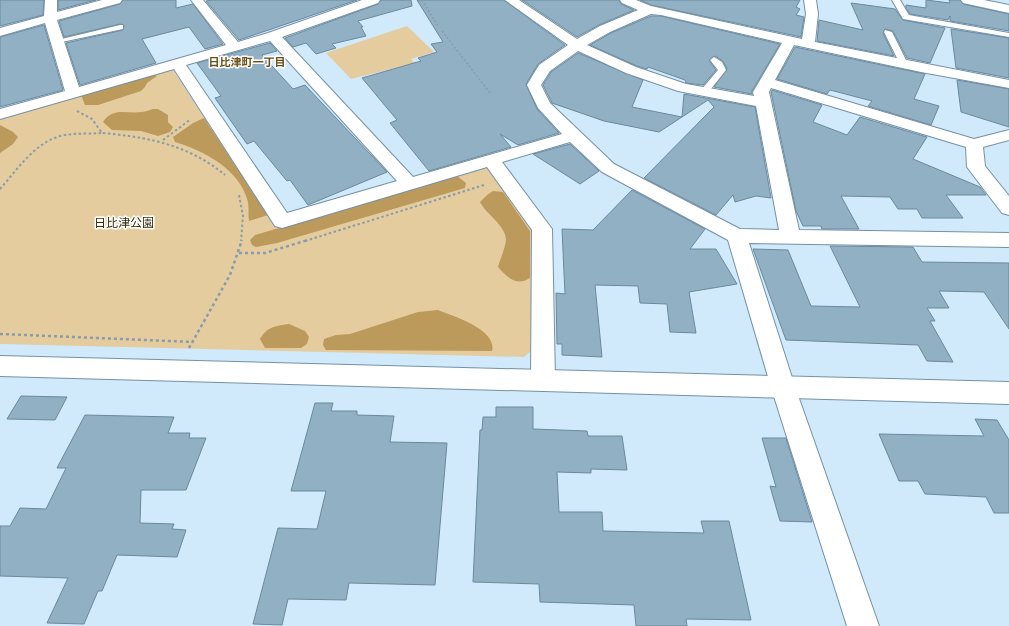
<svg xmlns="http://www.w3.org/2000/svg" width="1009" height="626" viewBox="0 0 1009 626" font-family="Signika,'Noto Sans JP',sans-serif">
  <rect width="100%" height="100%" fill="#d0eafb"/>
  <path fill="#e4cc9f" d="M407 26 434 52 411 59 415 63 351 79 326 53Z
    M167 70H173L277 229 487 167 534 230 531 351 524 357 0 344V118Z"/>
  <path fill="#bc9a5b" d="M153 74 157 76 147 83 145 87 141 91 98 105H85L81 95Z
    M153 109H158L168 115V122L173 127 170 132 158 136 141 131 112 130 103 122C113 107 126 114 141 112 145 112 149 110 153 109Z
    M204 118 268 215 249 221C248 215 249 208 248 202 240 169 204 151 175 142L173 137 193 123Z
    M0 125 13 132 18 137 13 144 0 153Z
    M457 176 466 183 465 188 277 243 256 247 252 245 250 240 255 235Z
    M493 191 503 192 530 231V278C516 287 507 277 498 267 500 259 506 247 506 239 505 225 486 214 480 202L487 195Z
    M438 310C453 316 498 330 492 351L326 350 323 345 324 339 336 335 350 334 418 312Z
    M289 324 305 331 309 337 307 344 301 348H265L260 339C267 327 275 326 289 324Z"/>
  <path fill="#91b0c4" stroke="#6b899c" d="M0 0H44L43 15 0 26Z
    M58 0H96L58 10Z
    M123 0H176V8L193 4 223 44 205 49 189 27 142 39 156 63 80 85 66 43 123 30 124 25 120 24 64 37 59 21 120 4Z
    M212 0H357L239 40 206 1Z
    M381 0H411L412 6 358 21 363 27H361L366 36 332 44 336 48 316 54 306 43 293 47 285 38 378 4Z
    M417 0H504L565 45 538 64 526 84 537 109 559 133 518 145 500 134 511 147 429 171 390 123 397 120 362 78 421 61 418 58 437 52 431 44 443 42Z
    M522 0H619L621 4 634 10 599 25 577 37Z
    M640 0H800L796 7 800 9 796 15 804 17 801 37 651 5Z
    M926 0 950 3 949 0H960L963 4 1009 14V31L950 21V16L948 20 910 14 906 8V5L926 8Z
    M851 3 895 9 903 20 945 28 930 63 907 58 893 31 885 29 883 33 894 56 817 41 819 20 863 30Z
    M651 16H661L780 44 752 91V94L714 87 727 69 723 61 715 56 709 60 716 70 703 85 686 83 685 80 648 67 647 69 637 66 590 45 611 33Z
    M44 25 63 90 0 107V37Z
    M951 29 1009 38V78L956 68Z
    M270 43 277 51 262 55 293 89 305 85 387 172 308 205 290 180 287 181 254 141 247 144 217 101 215 98 221 96 197 63Z
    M795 47 925 74 914 99 939 106 931 125 868 106 872 101 830 90 827 94 777 79Z
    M578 53 643 80 632 107 682 117 659 132 604 121 552 103 543 85 551 72Z
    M957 80 1009 89V127L961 112Z
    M772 90 822 105 813 122 847 135 860 117 927 137 913 159 980 187 986 195H946L963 218H922L917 209H898L890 197 841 196 859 229H822L821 226H803L796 211 771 92Z
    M684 94 755 107 771 198 756 196 735 202 733 195 716 215 644 178 714 107 708 100 682 117Z
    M570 144 599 171 580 184 533 154Z
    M632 190 705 229 690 249H716L737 284 689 292 696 333 670 332 667 304 640 303 638 286 595 285 602 357 562 355V344H557L556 293 565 294 562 229 593 230Z
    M830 246 913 247 922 262 1009 263V329L984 292 939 291 949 308H927L935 321H930L953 362 927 361 918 345 786 340 753 249 788 250 811 306 860 307Z
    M21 396 67 397 55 420 7 419Z
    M315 403H333L331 411H357V415L394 416 390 442 447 443 435 585 349 583 346 600 288 599 282 625 253 624 278 528 317 529 326 491H291Z
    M496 407H533V429L587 431 588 436H622L627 470 591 469V473L557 472 559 512H602L603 531 704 533 701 521H729L751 620 686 619 687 626H636L634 605 540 602 539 584 473 582 480 430H482L483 417H496Z
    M85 415 174 417 168 433H190L189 438H206L186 490H141L140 523 174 524 172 529 186 530 177 557 117 555 102 591H98L84 624 47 623 68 578 0 576V526H10L20 508 46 509 66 468H57Z
    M975 419 997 420 1009 440V513H994L986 497 925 494 918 481H899L879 434 984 436Z
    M762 438H786L812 522 780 521 770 486 776 487Z"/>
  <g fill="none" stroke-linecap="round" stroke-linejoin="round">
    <g stroke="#7491a5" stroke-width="2">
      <path id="lane" d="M892 0H900L909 15 1009 33V37L903 19Z
        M120 25H123V29L57 43 53 41Z
        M885 30 892 32 908 64 907 66H901L884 32Z
        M714 57 722 62 726 70 707 94H701V90L718 70 710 60Z"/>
    </g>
    <g stroke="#7491a5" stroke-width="2">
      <path id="street" d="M45 0H57V12L102 0H122L120 3 57 20 79 87 226 45 191 0H203L238 42 268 33 362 0H380L378 3 282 37 413 177 562 134 538 108 527 85 539 65 568 45 505 0H519L577 39 600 26 638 10 622 3 620 0H636L651 6 802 39 806 14 804 0H816L818 14 815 42 1009 80V88L921 72 794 45 775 80 974 139 1009 130V140L983 147 985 166 1009 196V215L1002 213 967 167 966 147 771 88 769 92 799 230 1009 233V247L749 243 795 387 879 626H847L771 387 728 240 602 172 570 142 502 162 552 229 555 380 552 387 543 390 534 387 531 380 532 230 487 167 282 228 275 226 174 69 0 119V109L65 91 45 23 0 36V28L44 16ZM651 14 661 15 782 43 753 92 754 96 686 84 636 67 587 45 610 32ZM270 41 397 181 287 213 186 65ZM578 51 626 73 678 91 756 106 779 230 740 229 614 164 550 103 541 85 550 71Z
        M961 0H984L1009 5V13L963 3Z"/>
    </g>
    <g stroke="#7491a5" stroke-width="2">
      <path id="secondary" d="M0 356 1009 382V404L0 376Z"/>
    </g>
    <path stroke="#889ca9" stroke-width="1.5" stroke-dasharray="2 2" stroke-linecap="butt" d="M422 0 438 26
      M442 31 490 93"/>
    <path stroke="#889ca9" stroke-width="2" stroke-dasharray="2.5 2.5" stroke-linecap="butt" d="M77 111 92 119 102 133C148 137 189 145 225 175
      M163 140 191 119
      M0 189C18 169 36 140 65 135 77 133 90 134 102 133
      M239 195 243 216 241 241
      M305 241 484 185"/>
    <path stroke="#889ca9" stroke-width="2.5" stroke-dasharray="3 3" stroke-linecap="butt" d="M239 253H265L308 240
      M0 334 193 342
      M189 348 230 275 242 240"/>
    <use href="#lane" fill="#fff" fill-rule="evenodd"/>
    <use href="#street" fill="#fff" fill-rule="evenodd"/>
    <use href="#secondary" fill="#fff" fill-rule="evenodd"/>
  </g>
  <g text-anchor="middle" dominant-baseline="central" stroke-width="3" stroke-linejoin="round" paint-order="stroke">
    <g font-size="11" font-weight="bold" fill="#6a4f16" stroke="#fff">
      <text x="247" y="62">日比津町一丁目</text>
    </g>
    <g font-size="12" fill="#37280b" stroke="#fff">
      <text x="124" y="223">日比津公園</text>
    </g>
  </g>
</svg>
